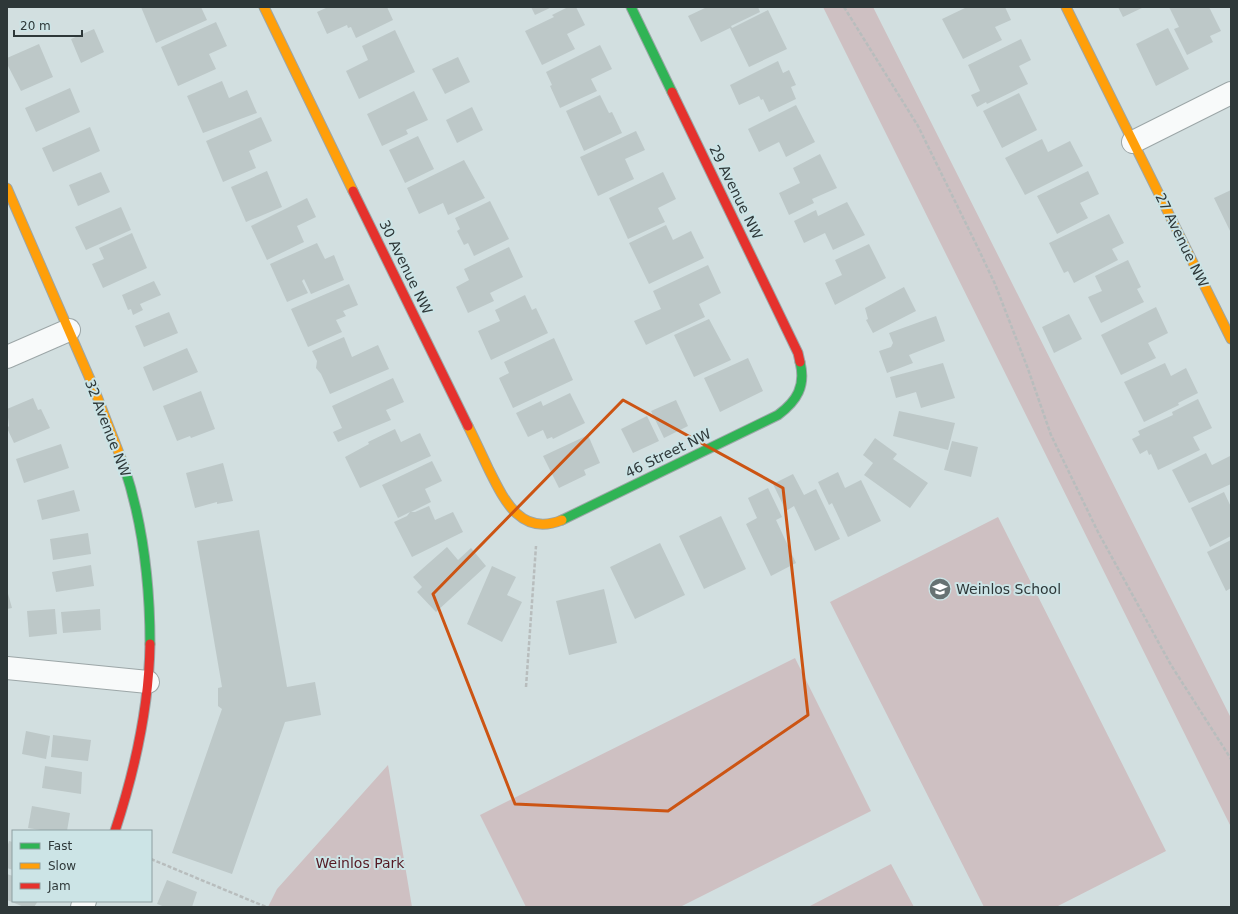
<svg xmlns="http://www.w3.org/2000/svg" width="1238" height="914" viewBox="0 0 1238 914" font-family="'DejaVu Sans',sans-serif">
  <rect width="100%" height="100%" fill="#d2dfe0"/>
  <path fill="#cec0c2" d="M823 7H873L1231 718V827Z
    M998 517 1166 851 1056 907H984L830 602Z
    M795 658 871 811 680 907H526L480 815Z
    M388 765 412 907H268L277 889Z
    M891 864 914 907H808Z"/>
  <path fill="#bdc8c8" d="M141 7H201L207 20 156 43Z
    M328 7H387L393 20 356 38 351 27 348 28 347 25 327 34 317 12Z
    M531 7H552L535 15Z
    M568 7H576L585 25 567 34 575 49 542 65 525 31 554 17 552 15Z
    M707 7H758L760 12 731 26 732 28 768 10 787 49 749 67 730 28 701 42 688 16Z
    M967 7H1005L1011 20 995 27 1002 40 963 59 942 19Z
    M1118 7H1144L1123 17Z
    M1169 7H1209L1221 31 1210 36 1213 42 1187 55 1174 29 1179 27Z
    M216 22 227 46 209 54 216 69 178 86 161 47Z
    M1168 28 1189 69 1156 86 1136 44Z
    M94 29 104 52 81 63 71 39Z
    M395 30 415 72 359 99 346 71 368 60 362 46Z
    M1021 39 1031 60 1019 66 1028 84 987 104 986 102 977 107 971 95 980 91 968 65Z
    M39 44 53 77 21 91 7 64V58Z
    M600 45 612 69 591 79 597 91 560 108 550 86 552 85 546 72Z
    M458 57 470 82 445 94 432 69Z
    M778 61 783 73 789 70 796 85 791 87 796 99 769 112 763 99 761 100 759 96 739 105 730 85Z
    M222 81 229 98 247 90 257 113 203 133 187 96Z
    M70 88 80 112 36 132 25 108Z
    M414 91 428 120 406 130 408 134 382 146 367 114Z
    M1019 93 1037 130 1002 148 983 111Z
    M600 95 609 113 612 112 622 133 584 151 566 111Z
    M796 105 815 142 786 157 779 142 759 152 748 129Z
    M472 107 483 130 457 143 446 120Z
    M261 117 272 141 249 151 256 168 223 182 206 141Z
    M90 127 100 151 53 172 42 148Z
    M636 131 645 150 625 159 634 179 598 196 580 157Z
    M418 136 434 169 405 183 389 150Z
    M1042 139 1048 152 1070 141 1083 166 1025 195 1005 158Z
    M820 154 837 188 812 199 814 203 789 215 779 193 800 183 793 168Z
    M464 160 485 198 448 215 443 203 419 214 407 188Z
    M267 171 282 207 246 222 231 187Z
    M1088 171 1099 194 1080 203 1088 218 1057 234 1037 196Z
    M101 172 110 192 78 206 69 185Z
    M663 172 676 199 658 208 665 222 628 239 609 198Z
    M1231 190V233L1214 198Z
    M307 198 316 217 297 226 304 242 267 260 251 226Z
    M490 201 509 239 474 256 468 243 464 245 457 231 460 229 455 218Z
    M847 202 865 235 833 250 825 233 804 243 794 221 816 210 818 216Z
    M121 207 131 230 86 250 75 227Z
    M1109 214 1124 243 1112 249 1118 260 1074 283 1068 271 1064 273 1049 243Z
    M666 225 673 240 691 231 704 258 649 284 629 243Z
    M132 233 147 268 103 288 92 264 104 259 99 248Z
    M317 243 325 259 334 255 344 280 311 294 304 279 302 281 308 293 287 302 270 264Z
    M869 244 886 278 835 305 825 283 842 275 835 260Z
    M509 247 523 277 490 293 494 301 468 313 456 287 469 280 464 269Z
    M1128 260 1141 287 1137 289 1144 302 1101 323 1088 297 1102 291 1095 276Z
    M708 265 721 293 699 304 705 317 646 345 634 321 661 309 653 291Z
    M154 281 161 295 140 304 143 310 133 315 131 309 128 310 122 295Z
    M349 284 358 305 343 311 346 316 336 320 342 332 308 347 291 309Z
    M904 287 916 311 873 333 866 320 868 319 865 308Z
    M525 295 532 310 536 308 548 333 491 360 478 331 500 321 495 310Z
    M1156 307 1168 333 1148 343 1156 358 1121 375 1101 335Z
    M169 312 178 333 144 347 135 326Z
    M1069 314 1082 339 1054 353 1042 327Z
    M936 316 945 341 909 355 913 363 887 373 879 351 891 347 893 343 889 333Z
    M709 319 731 360 694 377 674 335Z
    M344 337 352 357 378 345 389 369 330 394 321 374 316 368 317 361 312 351Z
    M554 338 573 380 513 408 499 378 509 373 504 362Z
    M187 348 198 372 153 391 143 367Z
    M748 358 763 391 720 412 704 378Z
    M943 363 955 398 921 408 916 392 896 398 890 377Z
    M1165 363 1171 376 1186 368 1198 393 1178 403 1179 405 1144 422 1124 382Z
    M393 378 404 402 386 410 391 420 338 442 333 432 342 428 332 406Z
    M201 391 215 429 191 438 190 436 177 441 163 406Z
    M570 393 585 423 553 439 552 437 547 439 543 430 528 437 516 413 541 401 543 406Z
    M33 398 38 410 41 409 50 428 14 443 7 428 9 426 7 409Z
    M1198 399 1212 428 1193 437 1200 450 1158 470 1151 454 1149 455 1147 450 1140 454 1132 439 1140 435 1138 431 1173 415 1172 412Z
    M676 400 688 426 664 438 651 411Z
    M899 411 955 423 948 450 893 436Z
    M647 416 659 441 633 453 621 429Z
    M395 429 401 442 420 433 431 456 360 488 345 457 369 444 368 442Z
    M588 435 600 463 584 470 586 475 559 488 543 456Z
    M875 438 897 454 893 459 928 483 910 508 864 475 873 463 863 455Z
    M952 441 978 447 971 477 944 470Z
    M61 444 69 468 24 483 16 459Z
    M1206 453 1212 465 1230 456 1231 484 1189 503 1172 470Z
    M432 461 442 481 425 489 431 502 411 512H415L429 506 435 520 453 512 463 532 412 557 394 522 407 516 410 512 398 518 382 485Z
    M223 463 233 501 217 504V502L195 508 186 473Z
    M838 472 845 488 861 480 881 521 848 537 832 503 829 505 818 482Z
    M793 474 804 495 816 489 840 539 815 551 794 506 786 511 773 484Z
    M768 488 782 517 776 520 796 563 771 576 746 524 757 518 748 498Z
    M74 490 80 511 42 520 37 500Z
    M1224 492 1231 507V536L1210 547 1191 508Z
    M721 516 746 569 704 589 679 536Z
    M259 530 287 687 315 682 321 715 285 722 232 874 172 853 222 709 218 706V688L222 687 197 541Z
    M88 533 91 554 53 560 50 539Z
    M1231 540V588L1226 591 1207 552Z
    M660 543 685 595 635 619 610 567Z
    M447 547 458 560 471 548 486 566 436 612 417 592 422 587 413 577Z
    M91 565 94 586 56 592 52 572Z
    M492 566 516 577 507 595 522 602 502 642 467 624Z
    M604 589 617 643 569 655 556 601Z
    M7 590 12 608 7 609Z
    M55 609 57 634 29 637 27 611Z
    M100 609 101 630 63 633 61 612Z
    M26 731 50 736 46 759 22 754Z
    M53 735 91 740 88 761 51 757Z
    M45 766 82 772 81 794 42 788Z
    M32 806 70 813 67 831H47L28 828Z
    M9 841 13 842V870L7 868V848Z
    M7 874 13 876V901H38L34 907H24L7 900Z
    M167 880 197 892 192 907H165L157 904Z"/>
  <g fill="none" stroke-linecap="round" stroke-linejoin="round">
    <g stroke="#9ca6a7" stroke-width="24">
      <path id="street" d="M1133 142 1231 93
        M7 357 69 330
        M7 668 148 682
        M82 907 85 901"/>
    </g>
    <g stroke="#9ca6a7" stroke-width="11">
      <path id="fast" d="M631 7 672 92
        M124 466C143 523 150 585 150 644
        M562 520 778 415C797 401 806 386 800 362"/>
    </g>
    <g stroke="#9ca6a7" stroke-width="11">
      <path id="slow" d="M264 7 353 191
        M1066 7 1231 339
        M7 188 93 386 124 466
        M468 426C475 440 482 455 489 470 504 500 521 537 562 520"/>
    </g>
    <g stroke="#9ca6a7" stroke-width="11">
      <path id="jam" d="M672 92 798 353 800 362
        M353 191 468 426
        M115 831C135 770 149 709 150 644"/>
    </g>
    <path stroke="#b8bdbd" stroke-width="2.5" stroke-dasharray="4 2" stroke-linecap="butt" d="M844 7 918 126 977 246 995 284 1028 369 1051 435 1098 532 1171 665 1231 759
      M526 687 536 546
      M151 859 266 907"/>
    <use href="#street" stroke="#f8fafa" stroke-width="22"/>
    <use href="#fast" stroke="#30b455" stroke-width="9"/>
    <use href="#slow" stroke="#ff9f0a" stroke-width="9"/>
    <use href="#jam" stroke="#e5322d" stroke-width="9"/>
  </g>
  <path fill="none" stroke="#cc5413" stroke-width="3" stroke-linejoin="round" d="M623 400 783 488 808 715 668 811 515 804 433 594Z"/>
  <defs>
    <g id="school-disc" transform="scale(1.15)"><circle r="9.5" fill="#677273" stroke="#cce4e6"/><path d="M0-5L7-2L0 1L-7-2ZM-4 1L0 2.5L4 1V4Q0 6-4 4Z" fill="#fff"/></g>
  </defs>
  <g fill-rule="evenodd">
    <use href="#school-disc" x="940" y="589"/>
  </g>
  <g text-anchor="middle" dominant-baseline="central" stroke-width="4" stroke-linejoin="round" paint-order="stroke">
    <g font-size="14" fill="#2e3839" stroke="#cce4e6">
      <text transform="translate(736 192) rotate(64)">29 Avenue NW</text>
      <text transform="translate(1182 240) rotate(64)">27 Avenue NW</text>
      <text transform="translate(406 267) rotate(64)">30 Avenue NW</text>
      <text transform="translate(108 428) rotate(69)">32 Avenue NW</text>
      <text transform="translate(668 453) rotate(-26)">46 Street NW</text>
    </g>
    <g font-size="14" fill="#2e3839" stroke="#cce4e6" text-anchor="start">
      <text x="956" y="589">Weinlos School</text>
    </g>
    <g font-size="14" fill="#551923" stroke="#cce4e6">
      <text x="360" y="863">Weinlos Park</text>
    </g>
  </g>
  <rect width="1238" height="914" fill="none" stroke="#2e3839" stroke-width="16"/>
  <rect x="12" y="830" width="140" height="72" fill="#cce4e6" stroke="#8d9fa1"/>
  <rect x="20" y="843" width="20" height="6" fill="#30b455" stroke="#8d9fa1"/>
  <text x="48" y="850" font-size="12" fill="#2e3839">Fast</text>
  <rect x="20" y="863" width="20" height="6" fill="#ff9f0a" stroke="#8d9fa1"/>
  <text x="48" y="870" font-size="12" fill="#2e3839">Slow</text>
  <rect x="20" y="883" width="20" height="6" fill="#e5322d" stroke="#8d9fa1"/>
  <text x="48" y="890" font-size="12" fill="#2e3839">Jam</text>
  <path d="M14 30v6h68v-6" fill="none" stroke="#2e3839" stroke-width="2"/>
  <text x="20" y="30" font-size="12" fill="#2e3839" stroke="#cce4e6" stroke-width="3" paint-order="stroke">20 m</text>
</svg>
